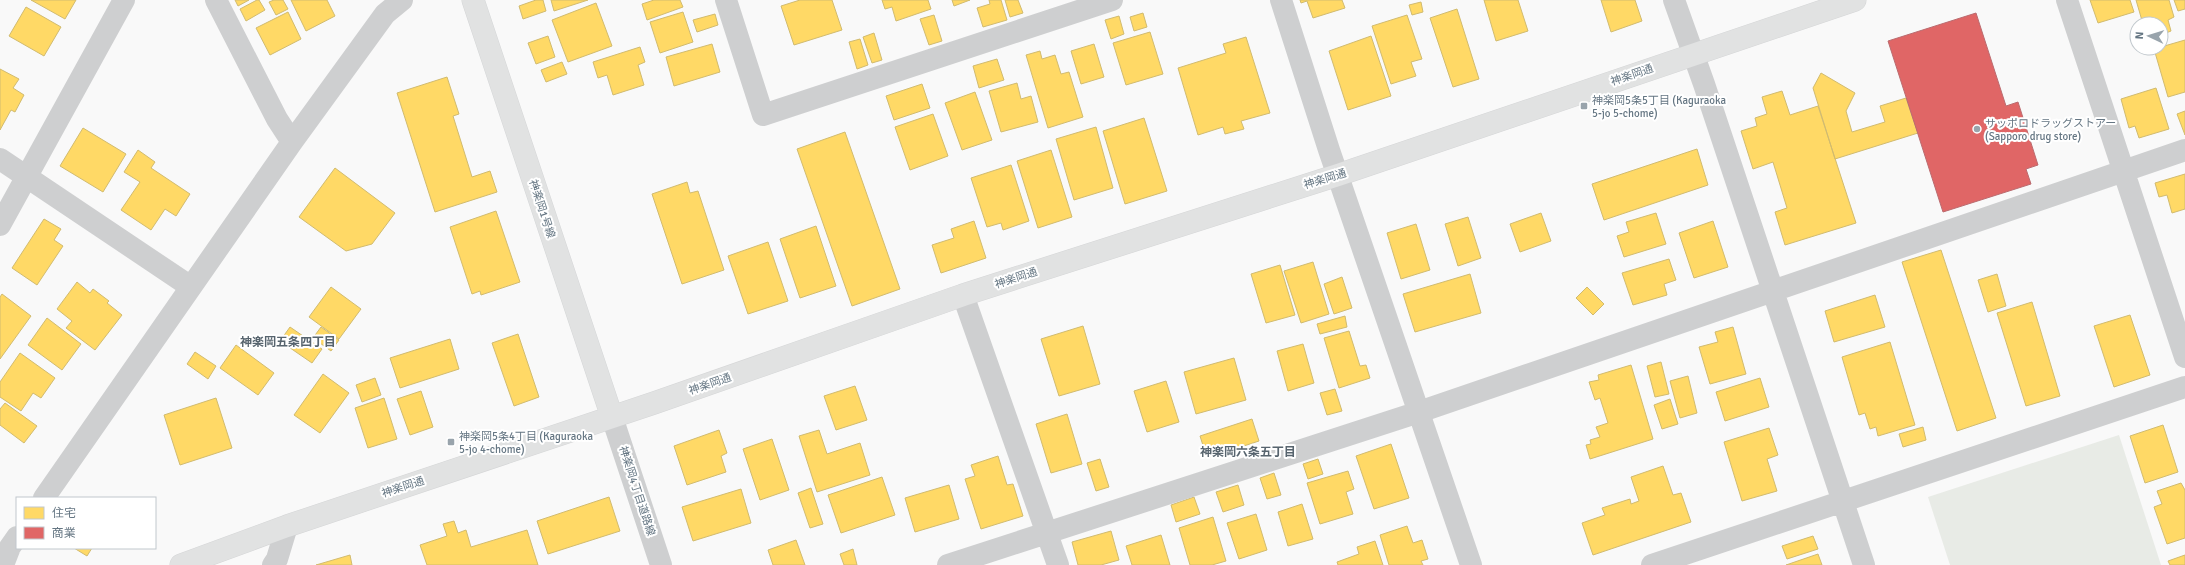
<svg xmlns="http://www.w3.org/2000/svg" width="2185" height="565" viewBox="0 0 2185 565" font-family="Signika,'Noto Sans JP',sans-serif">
  <rect width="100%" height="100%" fill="#f9f9f9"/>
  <path fill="#e8ebe6" d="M2119 435 2161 565H1950L1928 497Z"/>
  <path fill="#ffd966" stroke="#d1bb6f" d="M31 0H76L65 19Z
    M235 0H249L238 6Z
    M257 0H259L265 10 246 21 240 9Z
    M274 0H283L288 9 276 15 269 2Z
    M291 0H327L335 16 306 31Z
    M536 0H543L546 11 523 19 519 6Z
    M551 0H588L554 11Z
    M654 0H680L683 7 647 20 642 4Z
    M800 0H832L842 30 794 45 781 6Z
    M882 0H928L931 9 896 21 892 7 885 9Z
    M952 0H970L954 6Z
    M989 0H1001L1007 20 983 27 977 8 990 4Z
    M1005 0H1018L1023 13 1010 17Z
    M1300 0H1342L1345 8 1313 18 1307 1 1301 3Z
    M1484 0H1518L1528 31 1496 41Z
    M1601 0H1635L1642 21 1611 32Z
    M2090 0H2130L2134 12 2098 23Z
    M2136 0H2169L2174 17 2168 20 2171 31 2161 35V24H2143Z
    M2174 0H2185V9L2178 11Z
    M1421 2 1423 12 1412 15 1409 5Z
    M596 3 612 46 568 62 552 20Z
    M26 7 61 27 44 56 9 36Z
    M1457 9 1479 79 1453 87 1430 18Z
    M288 12 301 39 270 55 256 28Z
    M683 12 693 42 660 53 650 22Z
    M1143 13 1147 27 1134 31 1130 17Z
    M715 14 718 25 697 32 693 20Z
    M934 15 942 41 929 45 920 19Z
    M1407 15 1422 59 1411 62 1416 76 1391 84 1372 26Z
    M1119 16 1124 34 1111 39 1105 20Z
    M1150 32 1163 74 1126 85 1113 43Z
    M874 33 882 60 872 63 863 37Z
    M548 36 555 57 536 64 528 43Z
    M1371 36 1391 96 1348 110 1329 51Z
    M1246 37 1270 113 1241 121 1244 129 1225 134 1223 127 1198 135 1178 68 1226 53 1223 44Z
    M860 39 868 65 857 69 849 42Z
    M2185 40V92L2168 97 2154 49Z
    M712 44 720 72 674 86 666 57Z
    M1094 44 1104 77 1081 84 1071 51Z
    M640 47 645 62 638 65 644 85 613 95 607 75 598 78 593 62Z
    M1040 51 1042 59 1055 55 1061 74 1069 72 1083 117 1048 128 1026 55Z
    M997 59 1004 80 979 88 973 66Z
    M562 62 567 74 546 82 541 70Z
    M0 69 19 79 13 88 24 95 15 112 11 110 0 130Z
    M1821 73 1855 93 1846 111 1852 132 1885 122 1880 106 1906 98 1918 133 1835 159 1813 88Z
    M447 77 459 114 453 116 472 177 490 171 497 192 435 212 397 93Z
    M1017 83 1021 99 1031 96 1038 122 1001 132 989 91Z
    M922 84 930 108 894 120 886 96Z
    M2156 88 2169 129 2139 138 2135 126 2129 128 2121 99Z
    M1782 91 1790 115 1818 106 1856 223 1785 245 1775 212 1787 208 1773 162 1753 169 1741 131 1757 126 1755 118 1767 114 1762 97Z
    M975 92 992 140 962 150 945 103Z
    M2185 111V135L2177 114Z
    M933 114 948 156 910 170 895 127Z
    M1144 118 1167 191 1125 204 1103 131Z
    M1096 127 1113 188 1074 200 1056 139Z
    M83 128 126 154 103 192 60 166Z
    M845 132 900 289 852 306 797 149Z
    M1697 149 1708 185 1604 220 1592 184Z
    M138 150 155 162 151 168 190 194 176 216 165 209 151 230 121 210 140 182 124 172Z
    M1051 150 1072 217 1038 228 1017 161Z
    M1011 165 1029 221 1003 230 1001 223 987 227 971 178Z
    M335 168 395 213 372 244 346 251 299 217Z
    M2185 174V209L2172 213 2167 195 2159 197 2155 183Z
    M687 182 690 193 698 191 724 270 682 284 652 194Z
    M496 211 520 282 481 295 480 291 472 294 450 227Z
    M1541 213 1551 241 1520 252 1510 224Z
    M1656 213 1666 244 1624 257 1617 236 1629 232 1626 222Z
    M1468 217 1481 258 1458 266 1445 224Z
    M44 219 61 229 54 240 63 246 37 285 12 268Z
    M974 221 986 258 941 273 932 245 954 238 951 229Z
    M1713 221 1728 267 1694 278 1679 233Z
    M1416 224 1430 270 1401 279 1387 233Z
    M816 226 836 286 800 298 780 239Z
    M768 242 788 301 748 314 728 256Z
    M1941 250 1996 418 1957 431 1902 262Z
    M1669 259 1676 280 1664 284 1667 295 1633 305 1622 273Z
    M1313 262 1329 314 1301 323 1284 271Z
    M1280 265 1295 315 1266 323 1251 274Z
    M1470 274 1481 313 1415 332 1403 294Z
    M1997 274 2006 306 1988 312 1978 280Z
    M1342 277 1352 308 1334 314 1324 284Z
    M77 282 90 293 93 289 109 301 107 303 122 315 95 350 66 328 72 321 57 309Z
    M331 287 361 309 339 339 309 317Z
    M1587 287 1604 304 1593 315 1576 298Z
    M2 294 31 316 0 359V297Z
    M1875 295 1885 327 1834 342 1825 311Z
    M2032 302 2060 396 2026 406 1997 313Z
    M2130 315 2150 375 2114 387 2094 326Z
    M1345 316 1347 327 1320 334 1317 324Z
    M47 318 81 344 62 370 28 345Z
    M1083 326 1100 384 1059 396 1041 339Z
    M290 327 322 349 312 363 280 341Z
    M321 327 339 340 331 351 313 338Z
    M1733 327 1746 374 1710 384 1699 347 1718 342 1715 332Z
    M1349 331 1360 366 1366 365 1370 378 1339 388 1324 338Z
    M518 334 539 397 514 406 492 343Z
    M450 339 459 369 400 388 390 358Z
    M1890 342 1915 425 1878 436 1876 427 1870 429 1865 413 1859 415 1842 357Z
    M1303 344 1314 383 1288 391 1277 351Z
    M236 345 274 373 258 395 220 368Z
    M195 352 216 366 208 379 187 364Z
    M20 353 55 378 41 398 33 393 21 411 0 397V382Z
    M1234 358 1246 400 1196 414 1184 372Z
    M1661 362 1669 394 1655 397 1647 366Z
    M1631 365 1653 439 1590 459 1586 445 1591 444 1590 440 1600 437 1596 427 1608 423 1600 398 1595 400 1589 382 1599 380 1598 375Z
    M323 374 349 393 320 433 294 415Z
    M1688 376 1697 413 1680 418 1670 381Z
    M375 378 381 395 362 402 356 385Z
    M1760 378 1769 407 1725 421 1716 392Z
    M1166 381 1179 422 1147 432 1134 391Z
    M855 386 867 420 836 430 824 396Z
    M1335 389 1342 411 1327 415 1320 393Z
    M421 391 433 427 410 435 397 399Z
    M216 398 232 448 180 465 164 415Z
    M384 398 397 439 368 448 355 408Z
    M1670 399 1678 424 1662 429 1654 405Z
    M5 403 37 426 24 443 0 425V409Z
    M1067 414 1082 464 1051 473 1036 424Z
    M1252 419 1259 441 1207 458 1200 436Z
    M2163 425 2178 472 2145 483 2130 436Z
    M1923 427 1926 440 1903 447 1899 434Z
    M1769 428 1778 455 1767 459 1777 491 1742 501 1724 442Z
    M719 430 727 453 721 456 726 472 687 485 674 446Z
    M819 430 827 454 860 443 870 475 817 492 799 436Z
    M772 439 789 490 760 500 743 449Z
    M1391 444 1409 498 1374 509 1356 456Z
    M998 456 1007 485 1013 484 1023 516 981 529 965 479 975 476 971 465Z
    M1100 459 1109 487 1096 491 1087 463Z
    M1318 459 1323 474 1308 479 1303 464Z
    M1663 466 1673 495 1681 493 1691 522 1593 555 1582 523 1605 515 1602 508 1630 499 1631 504 1639 501 1631 477Z
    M1348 471 1354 489 1346 492 1353 514 1320 524 1307 483Z
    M1274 473 1281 495 1267 499 1260 478Z
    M882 477 895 515 841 533 828 495Z
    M2181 483 2185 490V538L2167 544 2154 507 2162 504 2157 491Z
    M949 485 959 519 915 532 905 498Z
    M1238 485 1244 505 1223 512 1216 492Z
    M811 488 823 524 810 528 798 493Z
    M741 489 751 523 693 541 682 507Z
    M609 497 620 531 548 554 537 521Z
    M1194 497 1200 514 1176 522 1171 505Z
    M1302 504 1313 539 1288 546 1278 512Z
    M1256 514 1267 550 1239 559 1227 523Z
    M1213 517 1226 561 1212 565H1190L1179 528Z
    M454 521 458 533 466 530 471 547 527 530 538 565H427L420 545 447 536 443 524Z
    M1407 526 1413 543 1422 540 1428 559 1421 561 1423 565H1389L1380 535Z
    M1111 531 1119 560 1101 565H1078L1072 542Z
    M1161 535 1170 565H1132L1126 546Z
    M1813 536 1818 549 1787 559 1782 546Z
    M796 540 805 565H773L768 550Z
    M1375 541 1383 565H1338L1337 562 1359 554 1357 547Z
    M74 548H92L87 556Z
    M853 549 857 565H844L840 554Z
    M1818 554 1822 565H1786Z
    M350 555 352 565H316Z
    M2185 555V565H2170L2168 561Z"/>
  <path fill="#e06666" stroke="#bb6b6f" d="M1976 13 2006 106 2018 102 2038 165 2026 169 2031 184 1943 212 1888 41Z"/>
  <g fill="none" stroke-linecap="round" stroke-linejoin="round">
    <g stroke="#d5d6d7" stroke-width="23">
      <path id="secondary" d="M473 0 612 417
        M181 565 287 526 654 403 963 295 1338 175 1855 0"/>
    </g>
    <path stroke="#cecfd0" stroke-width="22" d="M216 0 277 119 292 142
      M726 0 763 115 1112 0
      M1281 0 1329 150 1471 565
      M1674 0 1704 84 1864 565
      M2067 0 2185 357
      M0 159 191 287
      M0 225 124 0
      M963 295 1058 565
      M612 417 661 565
      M44 498 292 142 385 14 402 0
      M3 565 10 547 17 537
      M273 565 277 559 287 526
      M948 565 1419 412 2185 150
      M1652 565 2185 387"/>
    <use href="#secondary" stroke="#e1e2e2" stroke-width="22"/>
  </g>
  <g fill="#99a4ac" stroke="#fff" stroke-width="1.5">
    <rect x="1580" y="102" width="8" height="8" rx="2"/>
    <circle cx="1977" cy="129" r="4"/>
    <rect x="447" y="438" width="8" height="8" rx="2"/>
  </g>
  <g text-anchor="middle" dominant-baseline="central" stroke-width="4" stroke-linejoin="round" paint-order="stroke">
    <g font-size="11" fill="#657683" stroke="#fff">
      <text transform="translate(1632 75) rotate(-19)">神楽岡通</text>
      <text transform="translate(1325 179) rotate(-17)">神楽岡通</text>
      <text transform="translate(542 209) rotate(72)">神楽岡1号線</text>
      <text transform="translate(1016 278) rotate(-18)">神楽岡通</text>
      <text transform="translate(710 384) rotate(-19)">神楽岡通</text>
      <text transform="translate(403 487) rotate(-18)">神楽岡通</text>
      <text transform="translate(637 491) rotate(72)">神楽岡4丁目道路線</text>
    </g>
    <g font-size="11" fill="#657683" stroke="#fff" text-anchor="start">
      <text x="1592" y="100">神楽岡5条5丁目 (Kaguraoka<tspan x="1592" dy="13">5-jo 5-chome)</tspan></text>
      <text x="1985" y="123">サッポロドラッグストアー<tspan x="1985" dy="13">(Sapporo drug store)</tspan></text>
      <text x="459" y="436">神楽岡5条4丁目 (Kaguraoka<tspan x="459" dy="13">5-jo 4-chome)</tspan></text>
    </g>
    <g font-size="12" font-weight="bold" fill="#57646e" stroke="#fff">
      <text x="288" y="342">神楽岡五条四丁目</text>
      <text x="1248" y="452">神楽岡六条五丁目</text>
    </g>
  </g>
  <rect x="16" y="497" width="140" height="52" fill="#ffffff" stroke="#c1c8cd"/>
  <rect x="24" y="507" width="20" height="12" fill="#ffd966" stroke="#c1c8cd"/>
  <text x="52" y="517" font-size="12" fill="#657683">住宅</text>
  <rect x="24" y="527" width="20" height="12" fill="#e06666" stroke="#c1c8cd"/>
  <text x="52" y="537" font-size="12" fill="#657683">商業</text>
  <g transform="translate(2149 36) rotate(274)"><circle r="19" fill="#ffffff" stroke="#c1c8cd"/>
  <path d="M0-3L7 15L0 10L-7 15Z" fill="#99a4ac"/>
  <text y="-6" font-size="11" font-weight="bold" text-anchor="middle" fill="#657683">N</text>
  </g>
</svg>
